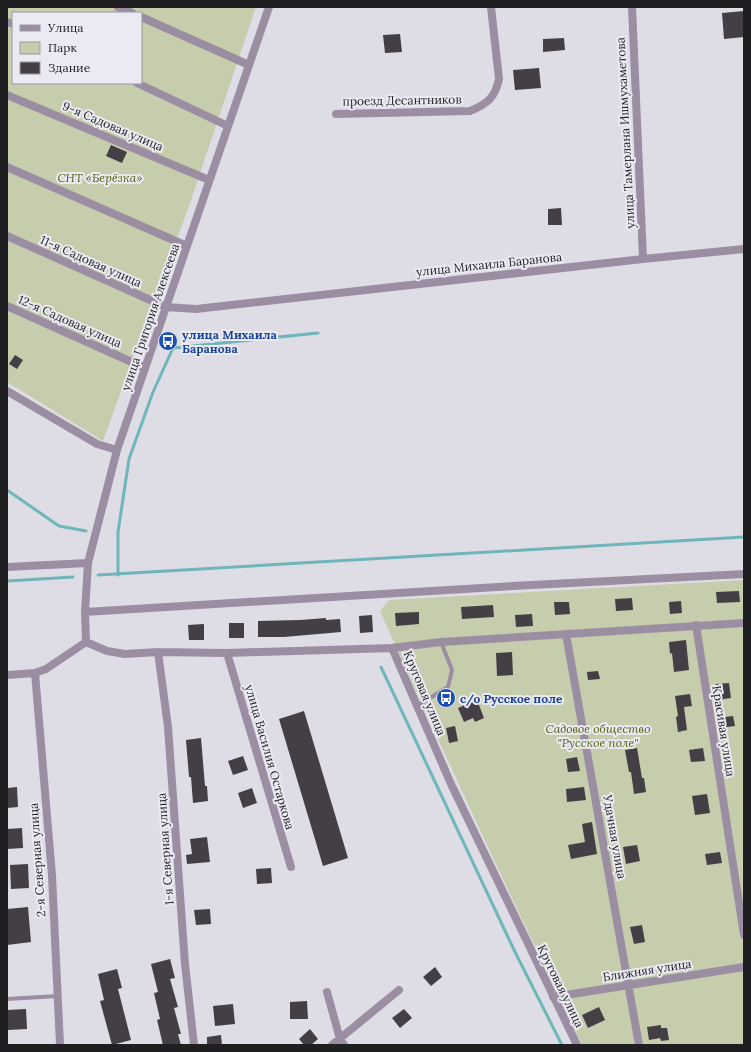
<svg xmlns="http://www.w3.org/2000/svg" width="751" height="1052" viewBox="0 0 751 1052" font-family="Lora,serif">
  <rect width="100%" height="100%" fill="#dedde6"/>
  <path fill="#c6cdac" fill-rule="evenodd" d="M7 7H256L189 206 103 441 7 382ZM13 13H141V83H13Z
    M744 580V1045H582C513 901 445 757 380 611L389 600Z"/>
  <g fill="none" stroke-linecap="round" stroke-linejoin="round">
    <path stroke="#6eb6ba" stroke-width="3" d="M7 490 59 526 86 531
      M98 575 744 537
      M118 575V532L129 459 153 392 173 348 318 333
      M7 581 73 577
      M381 667 515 952 562 1045"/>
  </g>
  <path fill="#443f44" d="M744 11V37L724 39 722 13Z
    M400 34 402 52 385 53 383 35Z
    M564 38 565 50 543 52V39Z
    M539 68 541 88 515 90 513 70Z
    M111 145 127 152 122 163 106 156Z
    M561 208 562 225H548V209Z
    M15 355 23 360 17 369 9 364Z
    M739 591 740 602 717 603 716 592Z
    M632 598 633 610 616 611 615 599Z
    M681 601 682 613 670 614 669 602Z
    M554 602H569L570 614 555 615Z
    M493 605 494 617 462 619 461 607Z
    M419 612V624L396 626 395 613Z
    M532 614 533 626 516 627 515 615Z
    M372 615 373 632 360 633 359 616Z
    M326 618V620L340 619 341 632 284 637H258V621L299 620H300Z
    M229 623H244V638H229Z
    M204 624V640H189L188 625Z
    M686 640 689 670 674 672 672 653 670 654 669 642Z
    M512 652 513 675 497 676 496 653Z
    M598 671 600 679 588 680 587 672Z
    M729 683 731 698 717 700 716 684Z
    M690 694 692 706 684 707 687 730 678 732 676 717 678 716 675 696Z
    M477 700 484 718 475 722 473 718 464 722 458 708Z
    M304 711 348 858 323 866 279 719Z
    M733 716 735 726 719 728 717 718Z
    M455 726 458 741 449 743 446 728Z
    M201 738 205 786H207L208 801 193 803 191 777H189L186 740Z
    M637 748 642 778H644L646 792 634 794 631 772H629L625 750Z
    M703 748 705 761 691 762 689 750Z
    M243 756 248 770 233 775 228 761Z
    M577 757 580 771 568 772 566 759Z
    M17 787 18 807 7 808V788Z
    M584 787 586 800 567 802 566 789Z
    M252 788 257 803 243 808 238 793Z
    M707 794 710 813 695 815 692 796Z
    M592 822 597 854 571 859 568 845 585 842 582 824Z
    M22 828 23 848 7 849V829Z
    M207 837 210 862 187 864 186 855 192 854 190 839Z
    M637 845 640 861 626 864 623 847Z
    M720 852 722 863 707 865 705 854Z
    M28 864 29 888 11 889 10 865Z
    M271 868 272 883 257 884 256 869Z
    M28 907 31 942 7 945V909Z
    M210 909 211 924 196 925 194 910Z
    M642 925 645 942 634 944 630 927Z
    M170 959 175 978 170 979 178 1007 174 1008 181 1034H178L181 1045H163L157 1020 160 1019 154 993 158 992 151 964Z
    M435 967 442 977 431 986 423 977Z
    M117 969 122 988 118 989 131 1040 112 1045 100 1001 104 1000 98 974Z
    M307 1001 308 1019H290V1002Z
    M233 1004 235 1024 215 1026 213 1006Z
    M599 1007 605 1020 588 1028 582 1015Z
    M26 1009 27 1029 8 1030 7 1010Z
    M404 1009 412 1018 400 1028 392 1018Z
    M661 1025V1028H667L669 1040 661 1041 660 1038 649 1040 647 1027Z
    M310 1029 318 1039 311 1045H304L299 1039Z
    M221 1035 222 1045H207V1037Z"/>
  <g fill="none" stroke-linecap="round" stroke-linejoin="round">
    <path stroke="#9c8ea2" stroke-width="4" d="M417 706 448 687 452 670 441 642
      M7 999 57 996"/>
    <path stroke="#9c8ea2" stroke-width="8" d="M118 7 132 13
      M632 7 643 259
      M141 17 249 65
      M7 22 13 24
      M137 83 228 126
      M7 95 209 180
      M336 114 470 111C487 104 495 98 499 79L491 7
      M7 167 187 246
      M7 236 166 307 196 309 643 259 744 249
      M7 306 145 368
      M7 391 97 444 117 450
      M7 567 88 563
      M85 612 513 586 744 574
      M696 625 744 935
      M566 634 639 1045
      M86 642 85 612 88 563 117 450 269 7
      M86 642 107 651 125 654 158 652 227 653 392 648 441 642 744 623
      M392 648 451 784 577 1045
      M158 652 168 727 185 964 194 1045
      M227 653 291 867
      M35 673 52 875 60 1045
      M7 675 35 673 46 669 86 642
      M327 992 340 1039 344 1045
      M553 997 744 967
      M332 1045 399 990"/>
  </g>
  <defs>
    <g id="bus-disc" transform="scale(1)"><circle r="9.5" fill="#1a4fb4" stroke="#ebeaf3"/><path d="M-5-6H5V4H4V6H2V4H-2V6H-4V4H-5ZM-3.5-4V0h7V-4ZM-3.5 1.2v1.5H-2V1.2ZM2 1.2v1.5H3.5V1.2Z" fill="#fff"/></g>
  </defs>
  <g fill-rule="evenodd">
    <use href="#bus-disc" x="168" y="341"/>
    <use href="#bus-disc" x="446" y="698"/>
  </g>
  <g text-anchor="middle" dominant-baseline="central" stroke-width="4" stroke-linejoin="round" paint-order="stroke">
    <g font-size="12" fill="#1f1f22" stroke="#ebeaf3">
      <text transform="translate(402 100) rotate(-1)">проезд Десантников</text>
      <text transform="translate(113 126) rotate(23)">9-я Садовая улица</text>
      <text transform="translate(625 133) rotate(-93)">улица Тамерлана Ишмухаметова</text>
      <text transform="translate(91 261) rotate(24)">11-я Садовая улица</text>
      <text transform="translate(489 264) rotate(-6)">улица Михаила Баранова</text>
      <text transform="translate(150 317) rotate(-71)">улица Григория Алексеева</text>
      <text transform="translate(70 321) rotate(24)">12-я Садовая улица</text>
      <text transform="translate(425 693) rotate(67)">Круговая улица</text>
      <text transform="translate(724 731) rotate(81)">Красивая улица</text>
      <text transform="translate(270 757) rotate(74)">улица Василия Остаркова</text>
      <text transform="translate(615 837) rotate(80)">Удачная улица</text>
      <text transform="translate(165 849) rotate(-94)">1-я Северная улица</text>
      <text transform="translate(37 860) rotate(-94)">2-я Северная улица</text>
      <text transform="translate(647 970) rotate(-9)">Ближняя улица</text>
      <text transform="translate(561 986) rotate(64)">Круговая улица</text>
    </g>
    <g font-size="12" font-style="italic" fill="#535e09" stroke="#ebeaf3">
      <text x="100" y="177">СНТ «Берёзка»</text>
      <text x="598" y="728">Садовое общество<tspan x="598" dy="14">"Русское поле"</tspan></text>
    </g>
    <g font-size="12" font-weight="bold" fill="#164399" stroke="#ebeaf3" text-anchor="start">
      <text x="182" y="334">улица Михаила<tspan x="182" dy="14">Баранова</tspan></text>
      <text x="460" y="698">с/о Русское поле</text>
    </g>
  </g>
  <rect width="751" height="1052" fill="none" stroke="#1f1f22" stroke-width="16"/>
  <rect x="12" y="12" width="130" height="72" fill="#ebeaf3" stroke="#99999f"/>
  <rect x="20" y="25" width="20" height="6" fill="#9c8ea2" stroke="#99999f"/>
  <text x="48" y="32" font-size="12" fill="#1f1f22">Улица</text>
  <rect x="20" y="42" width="20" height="12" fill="#c6cdac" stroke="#99999f"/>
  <text x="48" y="52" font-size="12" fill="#1f1f22">Парк</text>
  <rect x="20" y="62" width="20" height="12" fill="#443f44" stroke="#99999f"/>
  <text x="48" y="72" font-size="12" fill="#1f1f22">Здание</text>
</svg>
